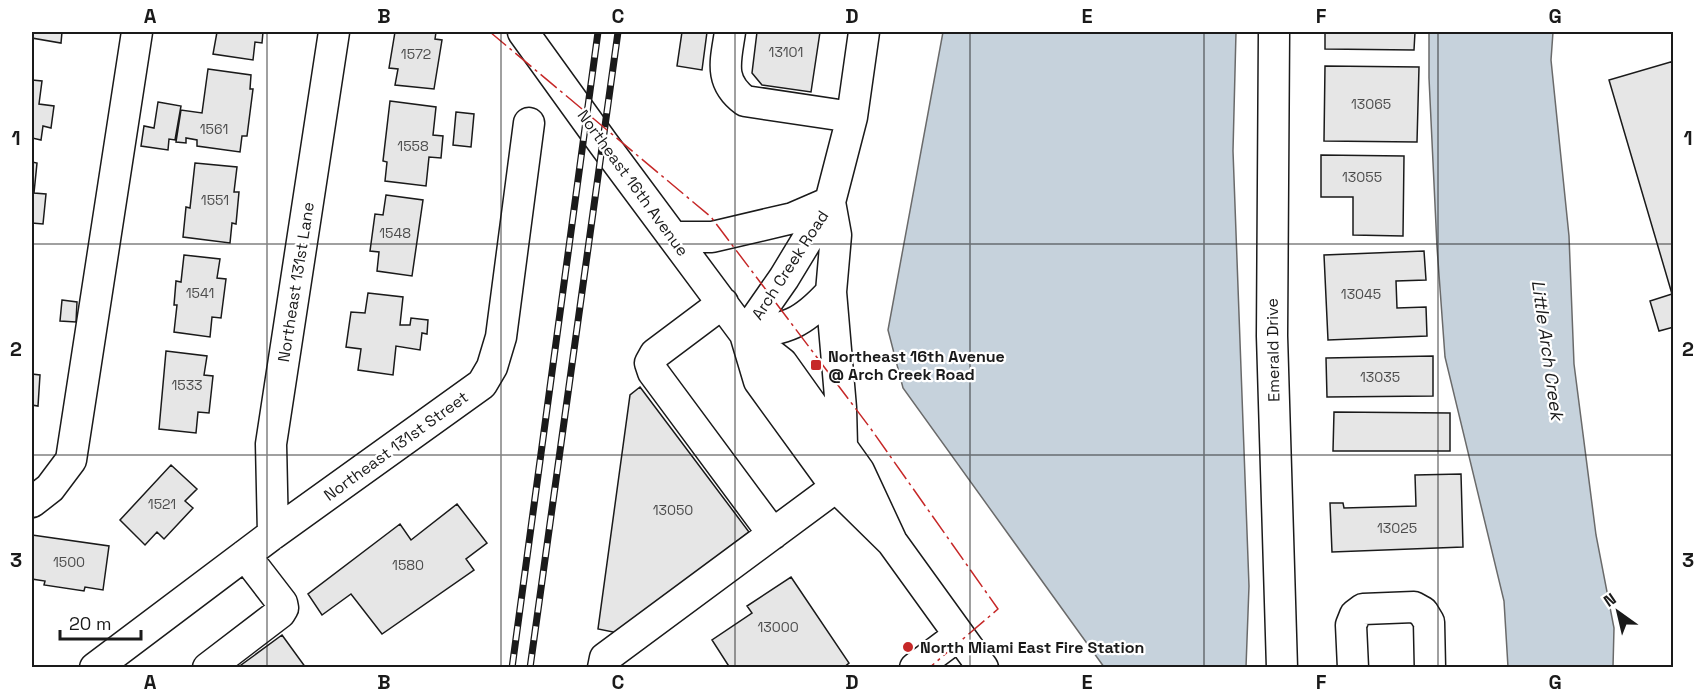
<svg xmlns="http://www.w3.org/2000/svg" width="1705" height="699" viewBox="0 0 1705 699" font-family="'Space Grotesk',sans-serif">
  <rect width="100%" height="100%" fill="#fff"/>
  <path fill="#c6d2dc" stroke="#6a6a6a" stroke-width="1.5" d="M943 32H1236L1233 151 1249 586 1246 667H1104L903 388 888 330Z
    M1429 32H1553L1551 60 1569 236 1574 364 1596 535 1614 628 1613 667H1508L1504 601 1445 357 1437 247 1429 78Z"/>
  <path fill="#e6e6e6" stroke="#1a1a1a" stroke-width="1.5" d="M32 32H62L61 43 32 38Z
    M217 32H263L262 43 255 42 253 60 213 54Z
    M395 32H436L435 39 442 40 434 89 395 85 398 69 389 68Z
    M682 32H707L702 70 677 66Z
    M757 32H820L811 92 762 85 752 73Z
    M1325 32H1415L1414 50 1325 49Z
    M1674 61V327L1659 331 1650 301 1672 294 1609 80Z
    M1325 66 1419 67 1417 142 1324 141Z
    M208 69 251 75 250 89H253L247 136H242L240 152 197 146V140L186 138V143L176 142 181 110 202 113Z
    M32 80 42 81 39 104 54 106 51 128 43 126 41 140 32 138Z
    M390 101 436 107 433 135 443 136 441 158 429 157 426 186 385 181 387 162 383 161Z
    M158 102 181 106 175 140 169 139 168 150 141 146 144 126 154 128Z
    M456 112 474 114 471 147 453 145Z
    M1321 155 1404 156 1403 236 1353 235V197H1321Z
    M32 162 37 163 34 193 46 194 43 224 32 223Z
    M195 163 237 167 234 192H239L236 224 232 223 230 243 183 237 186 207 190 208Z
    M386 195 423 200 412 276 377 271 379 252 370 251 375 214 383 215Z
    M1424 251 1426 280 1396 281 1397 308 1426 307 1427 336 1328 340 1324 255Z
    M184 255 220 259 217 278 226 279 221 318 212 317 210 337 174 332 177 305H174L176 281 181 282Z
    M368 293 403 297 400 325H410L411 318 428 320 427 334 422 333 420 350 396 346 393 375 358 370 361 349 346 347 351 312 365 313Z
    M62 300 77 302 76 322 60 321Z
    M166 351 207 356 204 375 213 376 209 413 198 412 196 433 159 429Z
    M1433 356V396L1327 397 1326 358Z
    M32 374 40 375 38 406 32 405Z
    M640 387 749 532 618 633 598 629 630 395Z
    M1334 412 1450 413V451H1333Z
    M171 465 197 489 185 501 193 508 164 539 157 532 145 545 120 520Z
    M1461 474 1463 547 1332 552 1330 503H1343L1344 508 1416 506 1415 475Z
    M457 504 487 543 466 559 474 570 382 634 351 594 322 615 308 594 400 524 411 540Z
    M32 535 109 546 103 590 85 587 84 591 44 585 45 581 32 579Z
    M791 577 849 663 843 668H730L712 640 752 613 747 606Z
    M282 635 306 668H237Z"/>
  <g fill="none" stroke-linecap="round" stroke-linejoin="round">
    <g stroke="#1a1a1a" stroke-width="33">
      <path id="minor" d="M523 32 603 143 745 334 782 363 859 471 892 542
        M730 32C726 60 718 81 745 101L852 117
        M1274 32 1272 336 1282 668
        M830 202 836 235 831 292 841 408 842 446
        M673 237H712L793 218 830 202
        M723 303 655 354 650 363 653 372 773 534
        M745 334 759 381 836 487 892 542 983 668
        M745 334 784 278 830 202 852 117 864 32
        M745 334C788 328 801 325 831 292
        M32 502 50 488 71 460 137 32
        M273 534 271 444 334 32
        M95 668 273 534 482 384 492 367 501 337 529 123
        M208 668 280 613 283 608 282 603 245 555
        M603 668 605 658 836 487
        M915 668 959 635
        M1353 668 1351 625 1355 615 1363 609 1414 607 1423 612 1429 622 1430 668"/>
    </g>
    <use href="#minor" stroke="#fff" stroke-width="30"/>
    <g stroke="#1a1a1a" stroke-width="7">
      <path id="rail" d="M512 668 598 32
        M530 668 618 32"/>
    </g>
    <use href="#rail" stroke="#fff" stroke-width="4.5" stroke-dasharray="14" stroke-linecap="butt"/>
    <path stroke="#c62828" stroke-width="1.5" stroke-dasharray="21 4.5 3 4.5" stroke-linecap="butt" d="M490 32 711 217 871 429 998 609 929 668"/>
  </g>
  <path fill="none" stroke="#1a1a1a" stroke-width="1.5" stroke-opacity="0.55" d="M267 32V668M501 32V668M735 32V668M970 32V668M1204 32V668M1438 32V668M32 244H1674M32 455H1674"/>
  <g fill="#c62828" stroke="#fff" stroke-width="2">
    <rect x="810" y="359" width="12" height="12" rx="3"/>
    <circle cx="908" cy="647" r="6"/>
  </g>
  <g text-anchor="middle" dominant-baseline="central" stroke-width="4.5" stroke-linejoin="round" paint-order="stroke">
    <g font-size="14" fill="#4d4d4d">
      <text x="786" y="52">13101</text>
      <text x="416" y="54">1572</text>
      <text x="1371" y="104">13065</text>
      <text x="214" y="129">1561</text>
      <text x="413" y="146">1558</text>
      <text x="1362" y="177">13055</text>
      <text x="215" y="200">1551</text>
      <text x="395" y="233">1548</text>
      <text x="200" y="293">1541</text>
      <text x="1361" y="294">13045</text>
      <text x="1380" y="377">13035</text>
      <text x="187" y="385">1533</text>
      <text x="162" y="504">1521</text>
      <text x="673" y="510">13050</text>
      <text x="1397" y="528">13025</text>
      <text x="69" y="562">1500</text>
      <text x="408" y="565">1580</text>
      <text x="778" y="627">13000</text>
    </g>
    <g font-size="16" fill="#1a1a1a" stroke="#fff">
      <text transform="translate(633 183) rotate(54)">Northeast 16th Avenue</text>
      <text transform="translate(790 265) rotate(-57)">Arch Creek Road</text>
      <text transform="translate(296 282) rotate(-81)">Northeast 131st Lane</text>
      <text transform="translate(1273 350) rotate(-91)">Emerald Drive</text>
      <text transform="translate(396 446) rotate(-36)">Northeast 131st Street</text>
    </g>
    <g font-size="16" font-weight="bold" fill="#1a1a1a" stroke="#fff" text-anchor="start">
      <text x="828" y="356">Northeast 16th Avenue<tspan x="828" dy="18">@ Arch Creek Road</tspan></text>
      <text x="920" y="647">North Miami East Fire Station</text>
    </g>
    <g font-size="18" font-style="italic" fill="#1a1a1a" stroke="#fff">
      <text transform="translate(1548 350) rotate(82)">Little Arch Creek</text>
    </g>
  </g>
  <rect width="1705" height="699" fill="none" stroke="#ffffff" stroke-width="66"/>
  <g transform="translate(1618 612) rotate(326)" stroke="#ffffff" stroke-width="4.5" paint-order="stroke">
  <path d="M0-4.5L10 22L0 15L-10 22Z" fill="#1a1a1a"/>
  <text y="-9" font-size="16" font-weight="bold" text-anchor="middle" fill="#1a1a1a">N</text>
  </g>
  <path d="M60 630v9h81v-9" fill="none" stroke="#1a1a1a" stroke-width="3"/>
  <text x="69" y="630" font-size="18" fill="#1a1a1a" stroke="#ffffff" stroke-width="4.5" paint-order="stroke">20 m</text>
  <rect x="33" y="33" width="1639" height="633" fill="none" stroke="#1a1a1a" stroke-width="2"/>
  <g font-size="20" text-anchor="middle" font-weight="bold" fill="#1a1a1a">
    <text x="150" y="23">A</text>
    <text x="384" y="23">B</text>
    <text x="618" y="23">C</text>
    <text x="852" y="23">D</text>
    <text x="1087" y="23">E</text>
    <text x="1321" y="23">F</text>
    <text x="1555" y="23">G</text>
    <text x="16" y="145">1</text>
    <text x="1688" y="145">1</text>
    <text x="16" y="356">2</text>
    <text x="1688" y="356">2</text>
    <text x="16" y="567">3</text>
    <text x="1688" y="567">3</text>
    <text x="150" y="689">A</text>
    <text x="384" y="689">B</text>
    <text x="618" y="689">C</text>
    <text x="852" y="689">D</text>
    <text x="1087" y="689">E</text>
    <text x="1321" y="689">F</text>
    <text x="1555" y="689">G</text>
  </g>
</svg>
